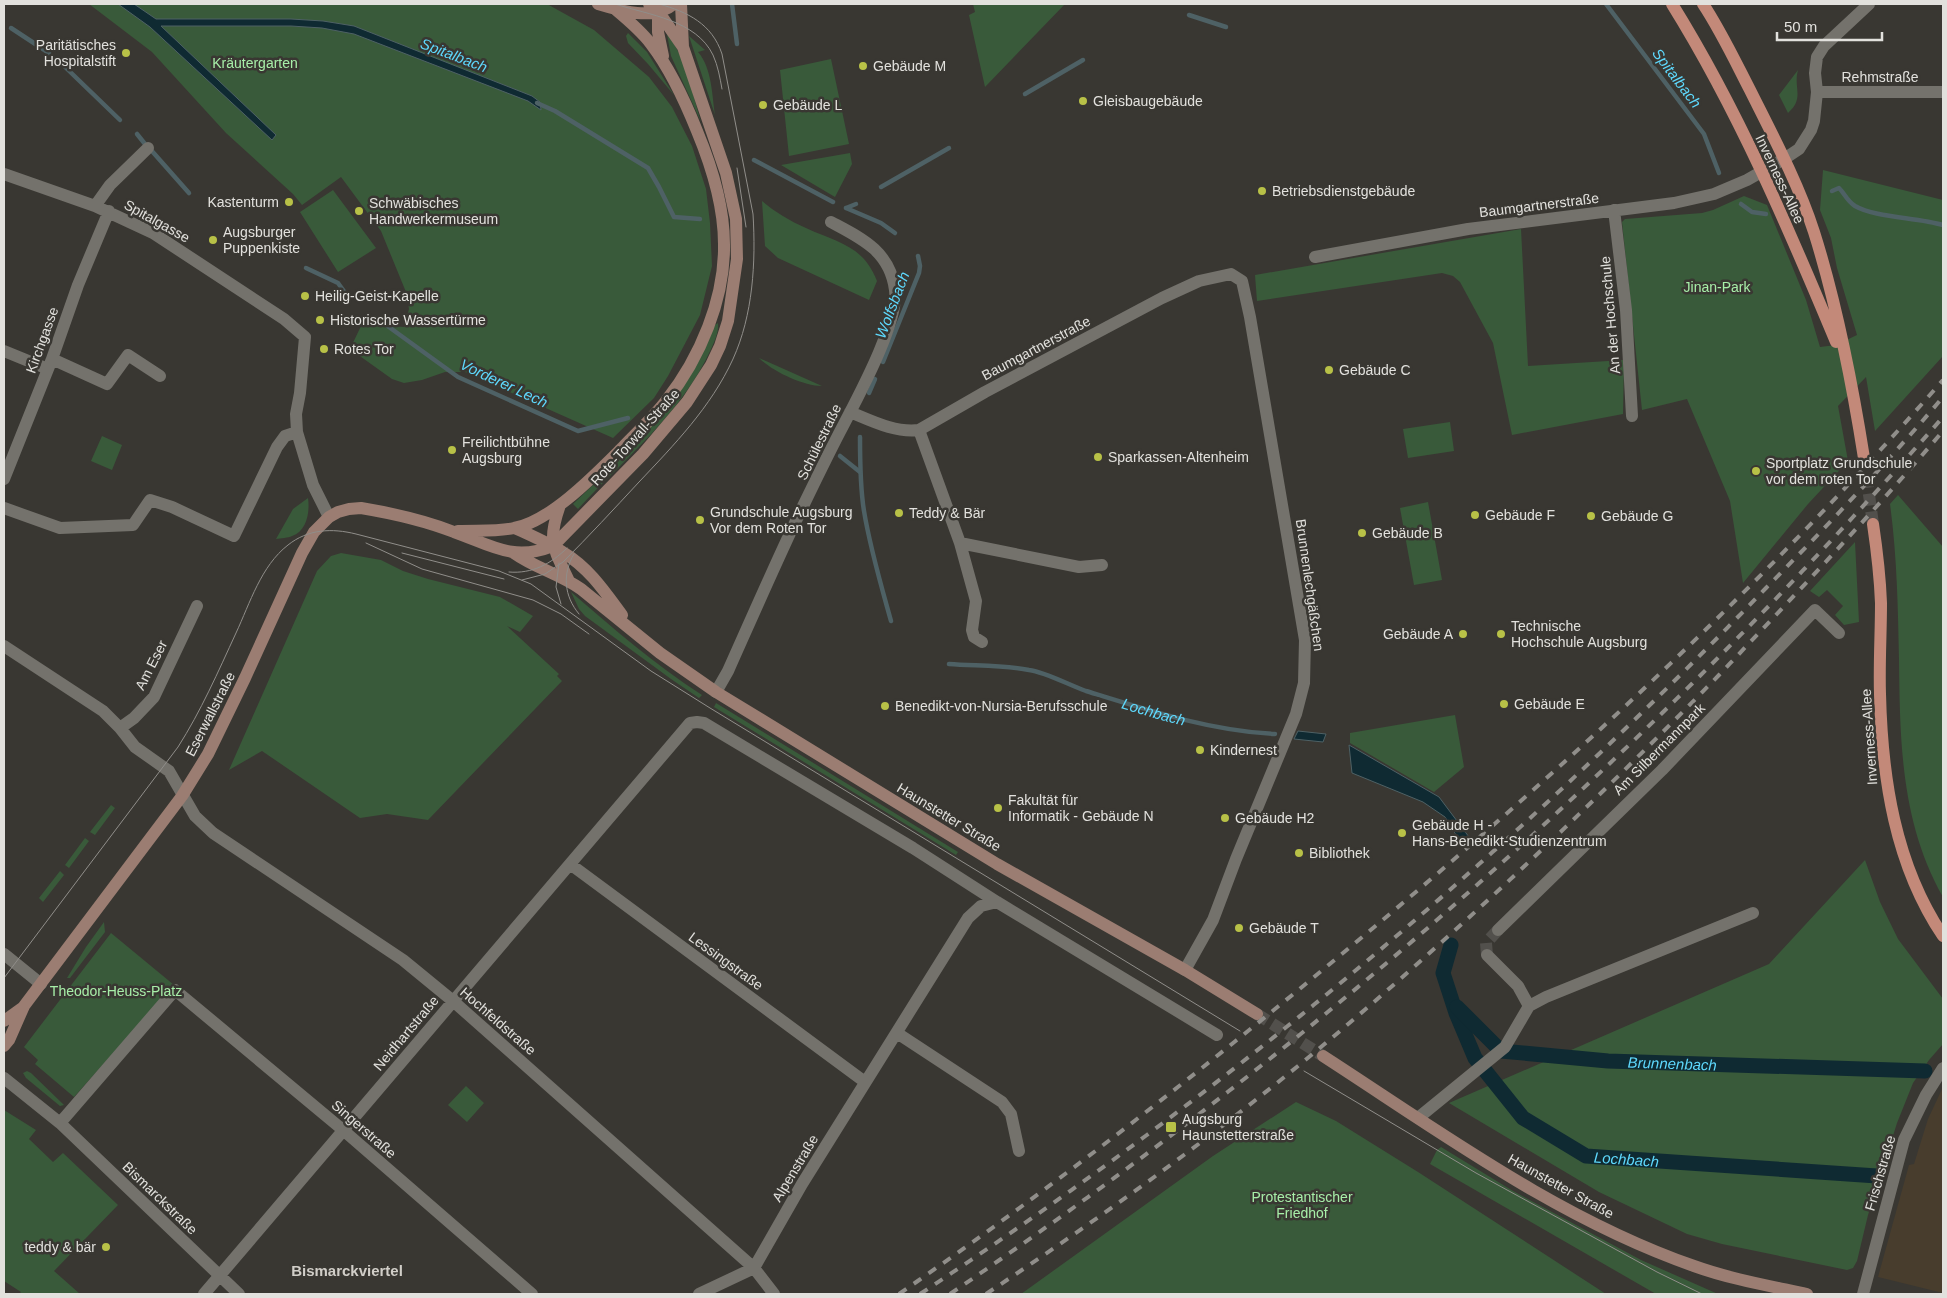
<svg xmlns="http://www.w3.org/2000/svg" width="1947" height="1298" viewBox="0 0 1947 1298" font-family="Helvetica,sans-serif">
  <rect width="100%" height="100%" fill="#393732"/>
  <path fill="#483d2d" d="M1943 1087V1293L1878 1277 1909 1165 1914 1164 1928 1119Z"/>
  <path fill="#395a3a" d="M89 4H547L594 30 649 77 672 107 692 146 706 189 710 223 712 266 700 315 668 376 654 398 613 438 465 372H445L422 380 404 383 392 379 350 349 362 324 404 327 409 309 406 292 381 231 341 177 302 205 293 194 226 133 152 52Z
    M973 4H1065L985 87 969 15 975 12Z
    M628 33 647 52 674 95 648 64 628 43 626 36Z
    M667 34C686 57 692 93 701 122L671 56Z
    M689 36 705 50 698 52C712 68 712 95 715 115Z
    M831 59 849 144 789 156 780 70Z
    M1798 70C1793 88 1805 98 1788 113L1779 95Z
    M850 153 852 164 835 197 781 165Z
    M1823 170 1943 200V356L1875 431 1866 377 1838 406 1848 461 1808 504 1743 583 1730 501 1687 399 1642 410 1622 222 1625 219 1702 213 1713 210 1744 196 1767 205 1806 300 1820 347 1836 345 1857 335 1837 268 1831 238 1820 210Z
    M333 190 376 248 338 272 300 212Z
    M762 201C775 212 790 221 806 228 838 243 863 245 877 281L869 300 778 258 765 246Z
    M1521 229 1528 366 1624 360 1623 414 1512 435 1493 343 1460 282 1453 276 1442 273 1257 301 1255 275Z
    M718 323C719 331 715 341 711 349 682 413 625 458 578 509L573 504C630 450 686 400 715 325Z
    M759 358 822 386C803 386 772 371 759 358Z
    M1450 422 1454 451 1408 458 1403 429Z
    M102 436 122 445 112 470 91 461Z
    M1898 495 1943 547V897C1901 823 1900 743 1899 660 1898 608 1897 556 1890 504Z
    M308 498C310 512 307 531 292 536 288 538 281 538 276 539L293 509Z
    M1428 502 1442 580 1414 585 1400 508Z
    M1855 542 1859 622 1844 625 1835 615 1843 606 1827 590 1819 597 1810 591Z
    M341 553 381 560 403 571 428 579 500 597 533 616 520 632 507 626 559 674 557 676 562 681 428 820 387 814 360 818 262 751 229 770 317 571 331 556Z
    M571 592C614 629 654 664 702 695L699 698 671 679 585 616 579 609Z
    M716 703 958 852 956 855 714 707Z
    M1455 715 1464 767 1434 792 1350 743V733Z
    M111 805 115 808 95 835 90 832Z
    M85 838 89 841 69 868 65 865Z
    M1865 860 1880 902 1898 939 1943 999V1044L1929 1060 1913 1083 1897 1123 1868 1215 1857 1261 1853 1268 1847 1270 1722 1244 1687 1234 1599 1192 1449 1103 1769 964Z
    M60 871 64 875 43 902 39 898Z
    M104 922 105 932 70 978H67L86 947Z
    M111 933 174 985 74 1097 35 1064 38 1060 24 1047Z
    M27 1071 31 1073 64 1105 60 1106 26 1078 23 1073Z
    M466 1086 484 1103 467 1122 448 1105Z
    M1296 1102 1336 1121 1418 1172 1606 1294H1021L1213 1156Z
    M4 1110 36 1130 29 1139 53 1162 63 1153 118 1205 54 1271 80 1294H19L21 1292 4 1281Z
    M1441 1147 1513 1191 1641 1260 1718 1294H1656L1430 1164 1437 1150Z"/>
  <path fill="#0f2a32" stroke="#4e6165" d="M118 4H134L156 19H291L323 21 354 26 532 96 540 102 541 110 528 101 354 34 322 28 291 26H161L276 135 272 140 150 27Z
    M1298 731 1326 734 1323 742 1294 739Z
    M1349 745 1439 797 1469 837 1461 843 1445 817 1423 802 1352 773Z"/>
  <g fill="none" stroke-linecap="round" stroke-linejoin="round">
    <g stroke="#4e6165" stroke-width="4.5">
      <path d="M732 4 737 44"/>
      <path d="M1606 4 1704 134 1719 173"/>
      <path d="M1189 15 1226 27"/>
      <path d="M11 28 49 53"/>
      <path d="M63 65 120 120"/>
      <path d="M1025 94 1083 60"/>
      <path d="M537 103 555 111 648 168 659 187 674 217 700 219"/>
      <path d="M137 134 145 144"/>
      <path d="M151 150 189 193"/>
      <path d="M754 160 833 202"/>
      <path d="M881 187 949 148"/>
      <path d="M1832 191 1839 188C1845 194 1847 201 1855 206 1876 218 1917 217 1943 225"/>
      <path d="M1741 204 1752 212 1766 214"/>
      <path d="M846 208 881 223 895 233"/>
      <path d="M846 208 856 204"/>
      <path d="M306 268 338 283 348 297"/>
      <path d="M382 322 458 377 578 431 628 418"/>
      <path d="M883 362 919 273 920 266 918 256"/>
      <path d="M869 393 875 379"/>
      <path d="M860 437C860 462 860 487 864 511 870 548 881 585 891 621"/>
      <path d="M840 456 860 472"/>
      <path id="s1" d="M949 664C975 666 1003 665 1029 670 1045 672 1069 685 1086 691 1147 710 1211 731 1275 734"/>
    </g>
    <g stroke="#0f2a32" stroke-width="15">
      <path id="s2" d="M1451 945 1443 973 1456 1013 1475 1058 1523 1118 1586 1156 1877 1176"/>
      <path id="s3" d="M1457 1007 1501 1051 1608 1061 1925 1071"/>
    </g>
    <path stroke="#52504c" stroke-width="12" stroke-dasharray="12 6" stroke-linecap="butt" d="M1487 955 1486 943 1498 930"/>
    <path stroke="#52504c" stroke-width="12" stroke-dasharray="12 6" stroke-linecap="butt" d="M1257 1014 1323 1056"/>
    <path stroke="#52504c" stroke-width="12" stroke-dasharray="12 6" stroke-linecap="butt" d="M1864 458 1873 524"/>
    <path stroke="#74726c" stroke-width="12" d="M1817 92H1943
      M4 174 95 206 153 233 284 319 305 337 300 393 296 414 297 432 313 485 329 517
      M95 206 110 185 148 148
      M1614 210 1626 310 1632 416
      M1315 257 1468 229 1674 203 1714 194 1747 180 1784 159 1799 149 1811 130 1814 121 1817 92 1815 73 1817 57 1824 46 1869 4
      M4 351 48 369
      M52 359 107 384 128 355 160 376
      M850 412C872 421 895 433 919 430L985 392 1162 298 1199 281 1231 274 1242 281 1250 317 1305 640 1304 683 1296 714 1236 859 1213 920 1185 970
      M919 430 960 543 976 601 972 630 974 637 982 642
      M4 479 52 359 78 285 109 211
      M4 508 60 528 133 525 150 500 172 507 234 536 277 447 285 436 297 432
      M960 543 1079 567 1102 565
      M4 646 103 711 120 728 135 747 169 771 195 816 213 833 403 960 453 1001 754 1268 774 1294
      M716 692 728 671C749 624 770 576 792 529 809 494 826 458 844 424 859 395 899 321 895 290 890 251 861 238 831 222
      M120 728 134 718 154 697 197 606
      M570 864 865 1082
      M1498 930 1662 770 1815 610 1839 633
      M4 954 41 984
      M1487 955 1518 986 1529 1006
      M897 1033 1002 1102 1011 1114 1019 1151
      M4 1078 60 1123 239 1294
      M1418 1118 1505 1047 1529 1006 1546 997 1753 913
      M60 1123 175 990 343 1130 532 1294
      M204 1294 690 723 697 722 704 723 913 848 997 902 1217 1035
      M699 1294 754 1268 802 1184 968 918 981 906 997 902
      M1863 1294 1904 1140 1926 1095 1943 1068"/>
    <path stroke="#9b7d72" stroke-width="12" d="M598 4C621 11 654 21 674 4
      M649 4 658 11 683 47
      M658 4V32L663 56
      M560 505C547 542 553 547 569 581
      M515 528C532 536 549 543 564 553 589 568 605 592 622 615
      M458 531C476 530 496 532 514 528 550 522 597 473 622 448 637 432 653 418 666 401 700 358 725 299 724 244 724 205 712 167 697 131 685 101 671 70 651 44 641 31 628 20 616 10
      M514 553C535 568 560 574 581 589L660 653 716 692 997 864 1185 970 1257 1014
      M4 1021 22 1008
      M4 1046 9 1040 24 1006 182 796 208 754 245 678 302 553 314 532 329 517 338 512 349 509 361 508C391 513 426 521 454 532 491 545 513 562 553 546L643 454 687 402 711 365 720 346 728 321 737 259 736 219 726 173 683 47 681 4
      M1323 1056C1442 1133 1559 1219 1694 1266 1730 1279 1770 1286 1807 1294"/>
    <path stroke="#c38979" stroke-width="12" d="M1672 4C1738 110 1788 227 1836 342
      M1703 4C1721 31 1735 61 1750 90 1773 136 1798 183 1814 232 1837 305 1852 382 1864 458
      M1873 524C1877 551 1880 577 1881 603 1881 634 1879 664 1880 694 1882 778 1895 865 1943 936"/>
    <path stroke="#908e8a" stroke-width="1" d="M615 4C649 15 696 20 713 55 718 66 720 78 722 89
      M737 168 746 227
      M366 543 422 569 533 600 561 614 589 634
      M402 553 504 579
      M574 554C562 574 564 596 579 614
      M559 563 556 587 561 604
      M509 572C532 574 551 564 567 548
      M522 580 545 574 563 562C589 536 614 509 639 482 674 445 711 407 733 359 753 315 756 262 753 214L722 54C712 24 688 12 659 4
      M4 978 178 747C201 711 218 672 236 633 250 603 261 566 288 545 308 529 332 528 356 534L499 571 531 584 651 671 710 708 1240 1031
      M1304 1071 1476 1173 1657 1272 1702 1294"/>
    <path stroke="#908e8a" stroke-width="4" stroke-dasharray="9 9" stroke-linecap="butt" d="M899 1294C1048 1191 1191 1079 1331 963 1549 783 1757 593 1943 380
      M920 1294C1227 1092 1511 853 1766 588 1827 526 1887 463 1943 397
      M950 1294C1317 1045 1651 750 1943 417
      M986 1294C1108 1213 1228 1126 1340 1031 1472 919 1598 799 1719 675 1795 595 1871 515 1943 431"/>
  </g>
  <g fill="#b8c147" stroke="#393732" stroke-width="2">
    <circle cx="126" cy="53" r="5"/>
    <circle cx="863" cy="66" r="5"/>
    <circle cx="1083" cy="101" r="5"/>
    <circle cx="763" cy="105" r="5"/>
    <circle cx="1262" cy="191" r="5"/>
    <circle cx="289" cy="202" r="5"/>
    <circle cx="359" cy="211" r="5"/>
    <circle cx="213" cy="240" r="5"/>
    <circle cx="305" cy="296" r="5"/>
    <circle cx="320" cy="320" r="5"/>
    <circle cx="324" cy="349" r="5"/>
    <circle cx="1329" cy="370" r="5"/>
    <circle cx="452" cy="450" r="5"/>
    <circle cx="1098" cy="457" r="5"/>
    <circle cx="1756" cy="471" r="5"/>
    <circle cx="899" cy="513" r="5"/>
    <circle cx="1475" cy="515" r="5"/>
    <circle cx="1591" cy="516" r="5"/>
    <circle cx="700" cy="520" r="5"/>
    <circle cx="1362" cy="533" r="5"/>
    <circle cx="1463" cy="634" r="5"/>
    <circle cx="1501" cy="634" r="5"/>
    <circle cx="1504" cy="704" r="5"/>
    <circle cx="885" cy="706" r="5"/>
    <circle cx="1200" cy="750" r="5"/>
    <circle cx="998" cy="808" r="5"/>
    <circle cx="1225" cy="818" r="5"/>
    <circle cx="1402" cy="833" r="5"/>
    <circle cx="1299" cy="853" r="5"/>
    <circle cx="1239" cy="928" r="5"/>
    <rect x="1165" y="1121" width="12" height="12" rx="2.5"/>
    <circle cx="106" cy="1247" r="5"/>
  </g>
  <g text-anchor="middle" dominant-baseline="central" stroke-width="5" stroke-linejoin="round" paint-order="stroke">
    <g font-size="14" fill="#e2e1dd" stroke="#393732" text-anchor="start">
      <text x="116" y="45" text-anchor="end">Paritätisches<tspan x="116" dy="16">Hospitalstift</tspan></text>
      <text x="873" y="66">Gebäude M</text>
      <text x="1093" y="101">Gleisbaugebäude</text>
      <text x="773" y="105">Gebäude L</text>
      <text x="1272" y="191">Betriebsdienstgebäude</text>
      <text x="279" y="202" text-anchor="end">Kastenturm</text>
      <text x="369" y="203">Schwäbisches<tspan x="369" dy="16">Handwerkermuseum</tspan></text>
      <text x="223" y="232">Augsburger<tspan x="223" dy="16">Puppenkiste</tspan></text>
      <text x="315" y="296">Heilig-Geist-Kapelle</text>
      <text x="330" y="320">Historische Wassertürme</text>
      <text x="334" y="349">Rotes Tor</text>
      <text x="1339" y="370">Gebäude C</text>
      <text x="462" y="442">Freilichtbühne<tspan x="462" dy="16">Augsburg</tspan></text>
      <text x="1108" y="457">Sparkassen-Altenheim</text>
      <text x="1766" y="463">Sportplatz Grundschule<tspan x="1766" dy="16">vor dem roten Tor</tspan></text>
      <text x="710" y="512">Grundschule Augsburg<tspan x="710" dy="16">Vor dem Roten Tor</tspan></text>
      <text x="909" y="513">Teddy &amp; Bär</text>
      <text x="1485" y="515">Gebäude F</text>
      <text x="1601" y="516">Gebäude G</text>
      <text x="1372" y="533">Gebäude B</text>
      <text x="1511" y="626">Technische<tspan x="1511" dy="16">Hochschule Augsburg</tspan></text>
      <text x="1453" y="634" text-anchor="end">Gebäude A</text>
      <text x="1514" y="704">Gebäude E</text>
      <text x="895" y="706">Benedikt-von-Nursia-Berufsschule</text>
      <text x="1210" y="750">Kindernest</text>
      <text x="1008" y="800">Fakultät für<tspan x="1008" dy="16">Informatik - Gebäude N</tspan></text>
      <text x="1235" y="818">Gebäude H2</text>
      <text x="1412" y="825">Gebäude H -<tspan x="1412" dy="16">Hans-Benedikt-Studienzentrum</tspan></text>
      <text x="1309" y="853">Bibliothek</text>
      <text x="1249" y="928">Gebäude T</text>
      <text x="1182" y="1119">Augsburg<tspan x="1182" dy="16">Haunstetterstraße</tspan></text>
      <text x="96" y="1247" text-anchor="end">teddy &amp; bär</text>
    </g>
    <g font-size="14" fill="#a7eea8" stroke="#393732">
      <text x="255" y="63">Kräutergarten</text>
      <text x="1717" y="287">Jinan-Park</text>
      <text x="116" y="991">Theodor-Heuss-Platz</text>
      <text x="1302" y="1197">Protestantischer<tspan x="1302" dy="16">Friedhof</tspan></text>
    </g>
    <g font-size="14" fill="#e2e1dd" stroke="#393732">
      <text x="1880" y="77">Rehmstraße</text>
      <text transform="translate(1780 179) rotate(65)">Inverness-Allee</text>
      <text transform="translate(1539 205) rotate(-7)">Baumgartnerstraße</text>
      <text transform="translate(157 221) rotate(29)">Spitalgasse</text>
      <text transform="translate(1610 315) rotate(-95)">An der Hochschule</text>
      <text transform="translate(42 340) rotate(-70)">Kirchgasse</text>
      <text transform="translate(1036 348) rotate(-28)">Baumgartnerstraße</text>
      <text transform="translate(635 437) rotate(-48)">Rote-Torwall-Straße</text>
      <text transform="translate(819 442) rotate(-64)">Schülestraße</text>
      <text transform="translate(1310 585) rotate(82)">Brunnenlechgäßchen</text>
      <text transform="translate(151 665) rotate(-63)">Am Eser</text>
      <text transform="translate(210 714) rotate(-63)">Eserwallstraße</text>
      <text transform="translate(1869 737) rotate(-94)">Inverness-Allee</text>
      <text transform="translate(1659 749) rotate(-45)">Am Silbermannpark</text>
      <text transform="translate(949 817) rotate(31)">Haunstetter Straße</text>
      <text transform="translate(726 961) rotate(36)">Lessingstraße</text>
      <text transform="translate(498 1021) rotate(41)">Hochfeldstraße</text>
      <text transform="translate(406 1033) rotate(-50)">Neidhartstraße</text>
      <text transform="translate(364 1129) rotate(41)">Singerstraße</text>
      <text transform="translate(795 1168) rotate(-59)">Alpenstraße</text>
      <text transform="translate(1880 1173) rotate(-74)">Frischstraße</text>
      <text transform="translate(1561 1186) rotate(29)">Haunstetter Straße</text>
      <text transform="translate(160 1198) rotate(44)">Bismarckstraße</text>
    </g>
    <g font-size="15" font-style="italic" fill="#5ed8fc" stroke="#393732">
      <text transform="translate(454 55) rotate(21)">Spitalbach</text>
      <text transform="translate(1677 78) rotate(53)">Spitalbach</text>
      <text transform="translate(892 305) rotate(-69)">Wolfsbach</text>
      <text transform="translate(504 383) rotate(25)">Vorderer Lech</text>
      <text stroke="none"><textPath href="#s1" startOffset="212">Lochbach</textPath></text>
      <text stroke="none"><textPath href="#s3" startOffset="234">Brunnenbach</textPath></text>
      <text stroke="none"><textPath href="#s2" startOffset="311">Lochbach</textPath></text>
    </g>
    <g font-size="15" font-weight="bold" fill="#d1cec8" stroke="#393732">
      <text x="347" y="1270">Bismarckviertel</text>
    </g>
  </g>
  <rect width="1947" height="1298" fill="none" stroke="#e2e1dd" stroke-width="10"/>
  <path d="M1777 32v8h105v-8" fill="none" stroke="#e2e1dd" stroke-width="2.5"/>
  <text x="1784" y="32" font-size="15" fill="#e2e1dd" stroke="#393732" stroke-width="4" paint-order="stroke">50 m</text>
</svg>
